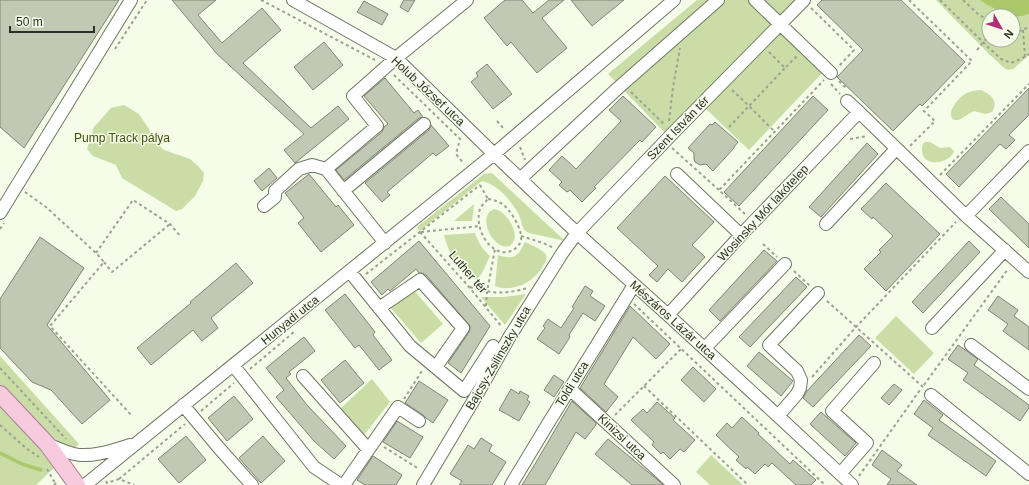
<svg xmlns="http://www.w3.org/2000/svg" width="1029" height="485" viewBox="0 0 1029 485" font-family="Arial,sans-serif">
  <rect width="100%" height="100%" fill="#f5fce8"/>
  <path fill="#cadda6" fill-rule="evenodd" d="M697 0H804L669 137 608 74Z
    M936 0H1029V55L1013 69 1008 70 1004 68 990 55ZM989 16H1013V40H989Z
    M781 32 823 72 749 150 705 108Z
    M981 90C990 94 999 100 992 112L985 114 974 111C969 113 961 120 957 120 955 120 953 120 952 118 947 110 960 97 965 94 970 91 975 90 981 90Z
    M124 105 139 114 149 129 154 141 164 150 190 159 198 166 204 173 203 181 195 196 182 209 176 211 122 178 116 165 93 156 87 149 94 127 111 108Z
    M925 142H930L940 148 950 147 954 151C950 164 923 168 922 151 922 147 922 145 925 142Z
    M492 173 565 241 529 233 524 230C522 225 521 220 519 215 511 200 498 185 482 181L420 231 417 227 484 174Z
    M474 204 472 221H454Z
    M494 209C505 210 518 230 514 240 513 243 511 244 510 246 493 251 476 216 494 209Z
    M475 233C478 242 483 250 490 256L482 273 477 280C457 269 450 257 444 235Z
    M525 242C529 244 544 250 546 255 548 258 545 263 543 266 534 282 514 293 495 286L498 255C514 260 518 257 525 242Z
    M412 288 443 324 421 343 390 307Z
    M526 294 505 325 481 297H504Z
    M896 316 934 353 914 374 875 338Z
    M0 356 79 444 36 485H0Z
    M372 379 390 402 364 435 340 409Z
    M711 455 743 485H710L696 472Z"/>
  <path fill="#acc96a" d="M980 0H1029V14C1025 15 1021 17 1016 16 1005 14 989 7 980 0Z"/>
  <g fill="none" stroke-linecap="round" stroke-linejoin="round">
    <path stroke="#acc96a" stroke-width="3.5" d="M0 453 22 464 41 470"/>
  </g>
  <path fill="#c1c8b4" stroke="#7f8573" d="M0 0H119L24 148 0 127Z
    M172 0H216L198 15 222 43 262 8 281 30 243 63 311 128 338 106 349 119 295 163 284 150 304 134 217 54Z
    M404 0H415L408 12 400 7Z
    M505 0H522L533 13 549 0H564L542 18 567 48 537 73 511 42 507 46 484 18Z
    M571 0H624L592 26Z
    M822 0H901L965 62 922 106 920 104 893 131 837 77 863 50 817 5Z
    M364 1 388 14 382 25 357 12Z
    M324 42 343 65 313 90 294 67Z
    M487 64 512 94 493 109 471 82 478 76 476 73Z
    M385 78 414 113 418 110 423 117 419 118 344 180 336 170 382 132 384 127 388 124 364 96Z
    M1029 88V115L1009 135 1015 140 1006 149 1000 144 959 187 946 174Z
    M623 96 656 127 642 142 640 140 594 187 596 188 582 202 570 190 567 192 559 185 562 182 549 170 562 156 576 169 621 121 609 110Z
    M813 96 828 110 739 206 724 192Z
    M715 122 738 142 734 147V148L713 171 706 164 700 165 695 162 694 159V153L688 148 710 124 712 125Z
    M431 125 449 146 436 156 433 153 387 192 390 195 382 202 365 183 429 130Z
    M867 143 878 154 821 217 809 207Z
    M269 168 277 178 262 191 254 181Z
    M309 174 336 207 338 205 354 225 321 252 298 223 304 218 285 193Z
    M665 176 714 222 692 245 705 257 682 282 668 269 657 282 649 275 658 266 617 228Z
    M886 183 940 234 886 291 864 269 881 252 879 250 893 236 873 217 872 219 861 209Z
    M1001 197 1029 224V248L989 209Z
    M40 237 84 268 47 325 110 400 82 424 51 390 32 382 0 348V299Z
    M419 241 490 326 461 373 448 363 469 332 470 329V326L426 275 422 273H419L416 269 390 291 388 289 382 295 371 282Z
    M969 241 980 252 923 313 912 302Z
    M764 250 777 261 720 321 709 310Z
    M236 263 253 283 211 318 218 328 202 341 193 330 151 365 137 348 191 303 190 302Z
    M796 277 807 287 750 347 739 337Z
    M585 286 593 291 590 296 605 306 595 321 583 313 569 335 570 337 559 354 537 339 545 328 543 326 548 319 561 328 574 308 572 307Z
    M345 294 375 332 373 335 392 360 379 370 359 345 355 348 325 310Z
    M998 296 1018 310 1014 316 1029 327V350L1003 331 1008 324 988 310Z
    M630 306 670 344 656 359 633 337 604 384 618 397 606 412 580 388Z
    M859 335 871 346 813 407 803 398 807 391Z
    M304 337 315 351 289 372 291 374 286 378 307 405 346 446 334 459 314 441 276 397 284 390 266 368Z
    M958 345 978 359 974 365 1029 405V408L1020 421 963 380 968 373 948 359Z
    M759 352 793 381 781 396 747 366Z
    M345 360 364 383 340 403 321 380Z
    M693 367 716 389 704 402 681 380Z
    M554 375 564 382 554 397 544 390Z
    M419 381 448 400 433 423 426 418 423 415 405 403Z
    M894 384 902 390 889 405 881 398Z
    M511 389 519 394 520 391 529 396 527 400 530 402 519 421 499 410Z
    M234 396 253 419 227 441 208 418Z
    M924 400 943 415 939 420 996 461 986 476 928 435 933 428 914 414Z
    M572 401 596 423V425L585 439 576 432 545 485H522L535 464Z
    M657 402 675 418 673 420 695 440 684 452 680 449 670 459 663 452 661 454 652 445 654 442 631 420 643 409 647 413Z
    M821 412 856 443 845 456 810 424Z
    M742 417 759 433 758 434 790 464 793 460 816 480 811 485H796L772 463 768 467 765 464 755 474 747 467 746 469 736 460 739 457 716 435 727 423 732 428Z
    M397 421 423 437 410 458 383 442Z
    M186 436 206 460 179 483 158 459Z
    M263 436 285 461 261 483 239 458Z
    M481 438 492 445 489 451 506 462 492 485H459L462 481 450 474 468 445 474 449Z
    M608 439 659 481 663 485H632L595 454Z
    M882 450 902 465 897 471 917 485H887L891 479 872 465Z
    M373 456 402 475 396 485H365L357 480Z"/>
  <g fill="none" stroke-linecap="round" stroke-linejoin="round">
    <g stroke="#6f7664" stroke-width="14">
      <path id="minor" d="M293 0 396 58 494 154 577 233 668 315 778 416 852 485
        M755 0 831 73
        M859 112 966 216 1029 272
        M677 174 741 235
        M520 179 618 88 718 0
        M343 191 424 124
        M264 206 275 197V191L299 169 312 165 326 169
        M0 213 131 0
        M966 216 1029 151
        M826 224 896 149
        M385 243 326 169 377 126 353 96 396 58 467 0
        M350 272 410 346 464 391 493 346
        M379 308 420 280 463 328 436 367
        M668 315 741 235 859 112 847 101
        M932 328 1005 250
        M971 345 1029 389
        M705 348 785 264
        M233 365 314 467 341 485
        M303 376 368 449
        M570 389 674 485
        M931 395 1029 474
        M183 405 219 448 252 485
        M778 416 797 394 800 388 801 380 797 371 769 345 818 293
        M47 444C55 447 65 452 74 454 91 458 114 450 130 445
        M840 474 867 443 832 411 874 363
        M85 485 494 154 674 0
        M344 485 398 407 419 421
        M423 485 475 398 510 336 563 252 577 233 673 133 804 0
        M511 485 549 422 634 285"/>
    </g>
    <g stroke="#ad7c90" stroke-width="18">
      <path id="major" d="M0 394 47 444 77 485"/>
    </g>
    <path stroke="#9ca192" stroke-width="2" stroke-dasharray="3 3" stroke-linecap="butt" d="M261 0 375 60
      M909 0 972 61 924 111 935 121 910 146
      M940 0 988 47 1001 59 1011 63 1021 59 1029 54
      M963 0 978 14 989 21
      M811 8 854 50 839 66
      M1023 30 1025 57
      M1013 31 1018 32 1029 27
      M115 49 147 0
      M977 50 989 35
      M769 52 785 68 797 56
      M394 75 460 139 456 154 464 164
      M839 81 847 89
      M831 84 840 94
      M732 90 749 106 785 68
      M631 92 665 125
      M497 121 505 130
      M669 121 673 87 680 48
      M729 127 749 106 775 132
      M850 139 867 136
      M520 147 525 160
      M672 148 719 190
      M940 175 1029 84
      M480 185 488 199
      M25 192 46 207 96 253 104 262 50 326 132 416
      M488 199C501 201 507 206 514 218 517 223 520 229 521 235 523 246 511 254 501 252 484 247 475 224 480 209 482 205 485 202 488 199Z
      M745 214 719 190 824 80
      M0 229 4 223
      M420 232 469 287 502 327
      M421 232 480 226
      M521 236 543 243 552 247
      M763 244 777 257
      M96 253 133 200 170 224 181 237
      M104 262 112 272 170 224
      M794 271 810 286
      M366 274 480 185
      M470 287C475 289 481 291 486 291 498 294 515 292 527 288
      M827 301 923 387
      M634 304 825 485
      M486 306 487 292 495 249
      M0 368 66 439
      M250 369 294 332
      M812 377 856 327 956 222
      M924 385 1008 269
      M644 386 748 485
      M404 399 422 371
      M201 411 234 383
      M615 415 681 349
      M0 425 27 449 39 457
      M384 447 419 469
      M47 469 55 483
      M859 476 920 390
      M119 479 185 424
      M106 481 107 483 119 479 134 485
      M54 485 58 481"/>
    <use href="#minor" stroke="#fff" stroke-width="12"/>
    <use href="#major" stroke="#f7cade" stroke-width="16"/>
  </g>
  <g text-anchor="middle" dominant-baseline="central" stroke-width="3" stroke-linejoin="round" paint-order="stroke">
    <g font-size="12" fill="#2c2f27" stroke="#f5fce8">
      <text transform="translate(428 91) rotate(43)">Holub József utca</text>
      <text transform="translate(678 128) rotate(-46)">Szent István tér</text>
      <text transform="translate(763 213) rotate(-47)">Wosinsky Mór lakótelep</text>
      <text transform="translate(468 272) rotate(49)">Luther tér</text>
      <text transform="translate(290 320) rotate(-39)">Hunyadi utca</text>
      <text transform="translate(673 320) rotate(42)">Mészáros Lázár utca</text>
      <text transform="translate(498 358) rotate(-60)">Bajcsy-Zsilinszky utca</text>
      <text transform="translate(572 384) rotate(-58)">Toldi utca</text>
      <text transform="translate(622 437) rotate(43)">Kinizsi utca</text>
    </g>
    <g font-size="12" fill="#40510a" stroke="#f5fce8">
      <text x="122" y="138">Pump Track pálya</text>
    </g>
  </g>
  <g transform="translate(1001 28) rotate(129)"><circle r="19" fill="#f5fce8" stroke="#a5aa9b"/>
  <path d="M0-3L7 15L0 10L-7 15Z" fill="#b22f78"/>
  <text y="-6" font-size="11" font-weight="bold" text-anchor="middle" fill="#2c2f27">N</text>
  </g>
  <path d="M10 26v6h84v-6" fill="none" stroke="#2c2f27" stroke-width="2"/>
  <text x="16" y="26" font-size="12" fill="#2c2f27" stroke="#f5fce8" stroke-width="3" paint-order="stroke">50 m</text>
</svg>
